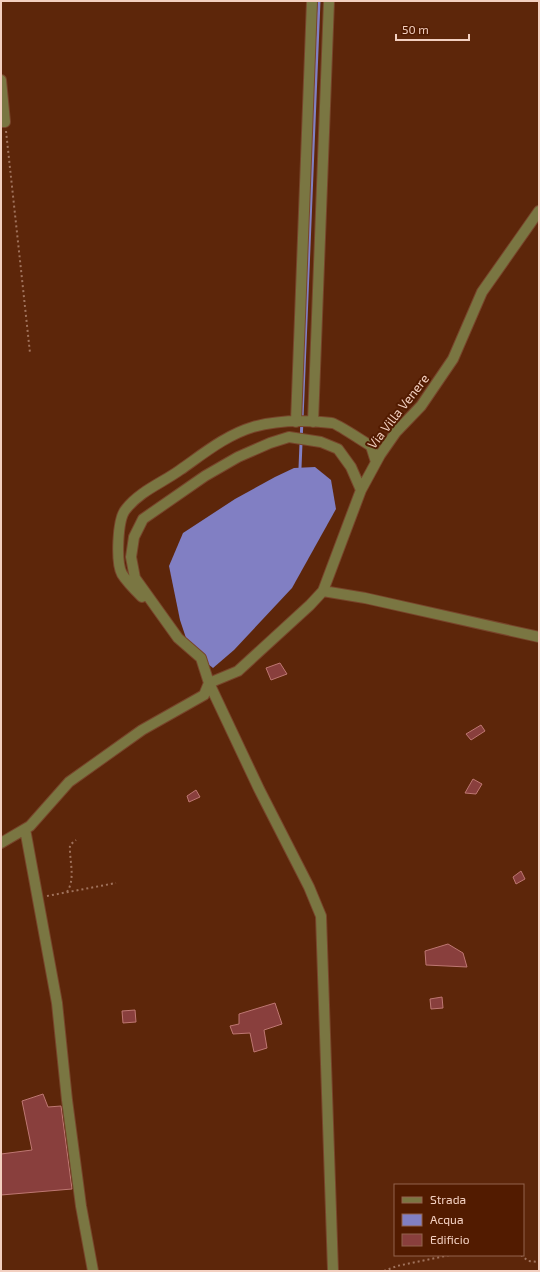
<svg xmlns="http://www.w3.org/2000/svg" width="540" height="1272" viewBox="0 0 540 1272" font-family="'Exo 2',sans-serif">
  <rect width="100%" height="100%" fill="#5d260a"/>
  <path fill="#817fc3" d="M315 467 331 480 336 509 292 588 234 650 213 668 190 650 180 620 169 566 183 533 235 499 275 477 294 468Z"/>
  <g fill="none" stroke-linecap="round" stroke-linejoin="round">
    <path stroke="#817fc3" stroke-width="3" d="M300 468 319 1"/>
  </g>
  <path fill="#893f3d" stroke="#be7772" d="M280 663 287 674 271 680 266 668Z
    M481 725 485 731 471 740 466 734Z
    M473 779 482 784 476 794 465 793Z
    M196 790 200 797 189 802 187 796Z
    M521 871 525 879 516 884 513 877Z
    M448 944 463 953 467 967 426 965 425 951Z
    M442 997 443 1008 431 1009 430 999Z
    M275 1003 282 1024 264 1030 267 1048 254 1052 250 1033 233 1034 230 1026 239 1024V1014Z
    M135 1010 136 1022 123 1023 122 1011Z
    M43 1094 48 1107 61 1106 72 1189 1 1195V1154L32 1150 22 1101Z"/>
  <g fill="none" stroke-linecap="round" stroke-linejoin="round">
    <g stroke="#78452b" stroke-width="12">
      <path id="minor" d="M1 80 5 122H1
        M296 422 312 1
        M313 422 329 1
        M323 591 365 598 539 637
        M142 597C136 591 127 582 122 574 116 563 117 519 126 509 140 491 162 483 180 470 203 454 226 435 253 427 278 420 307 420 332 423 336 423 364 442 371 446L376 462
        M209 683 238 671 310 605 323 591 361 490 380 455 396 432 421 406 453 359 482 292 539 211
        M25 829 57 1003 67 1100 81 1206 93 1271
        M1 843 30 826 69 782 142 730 204 695 209 683
        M333 1271 321 916 309 887 259 789 209 683 201 658 178 638 135 578 131 557 134 537 143 519 205 476 238 457 270 443 289 437 321 442 338 449 351 467 361 490"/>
    </g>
    <path stroke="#a0725c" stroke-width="2" stroke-dasharray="2 3" stroke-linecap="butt" d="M6 131 30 353
      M67 892C76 878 69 860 70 845L76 840
      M47 896 116 883
      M521 1255 528 1261 539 1262
      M384 1271 397 1266 450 1255"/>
    <use href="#minor" stroke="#7a7642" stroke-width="10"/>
  </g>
  <g text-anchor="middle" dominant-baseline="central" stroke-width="4" stroke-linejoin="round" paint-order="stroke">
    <g font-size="13" fill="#f3d0c1" stroke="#521b00">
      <text transform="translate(398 411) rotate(-52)">Via Villa Venere</text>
    </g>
  </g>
  <rect width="540" height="1272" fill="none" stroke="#f3d0c1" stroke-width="4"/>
  <rect x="394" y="1184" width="130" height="72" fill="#521b00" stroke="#92634d"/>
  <rect x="402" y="1197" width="20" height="6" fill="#7a7642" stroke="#92634d"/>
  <text x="430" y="1204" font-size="12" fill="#f3d0c1">Strada</text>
  <rect x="402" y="1214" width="20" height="12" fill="#817fc3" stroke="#92634d"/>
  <text x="430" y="1224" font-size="12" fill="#f3d0c1">Acqua</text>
  <rect x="402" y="1234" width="20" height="12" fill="#893f3d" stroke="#92634d"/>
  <text x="430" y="1244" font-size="12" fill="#f3d0c1">Edificio</text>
  <path d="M396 34v6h73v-6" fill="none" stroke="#f3d0c1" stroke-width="2"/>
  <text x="402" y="34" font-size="12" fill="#f3d0c1" stroke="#521b00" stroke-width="3" paint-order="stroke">50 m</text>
</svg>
